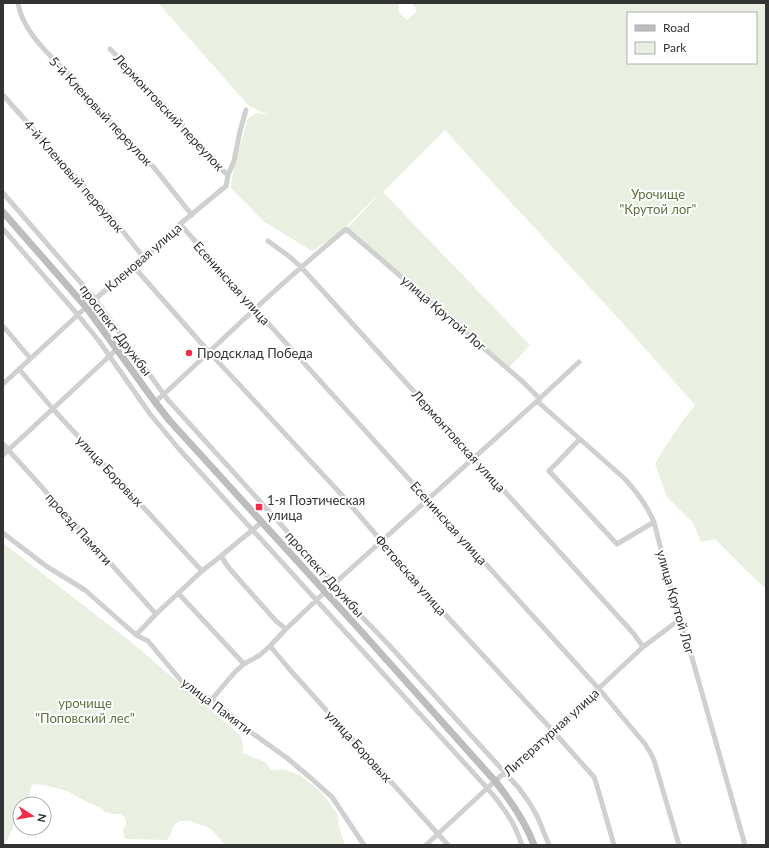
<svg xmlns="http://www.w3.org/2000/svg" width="769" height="848" viewBox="0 0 769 848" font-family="Lato,sans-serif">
  <rect width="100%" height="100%" fill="#fff"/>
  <path fill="#eaf0e1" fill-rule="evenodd" d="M158 3H398L399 13 407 20 417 11 412 3H766V589L745 569 715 539 701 542 693 523 667 497 655 464 662 452 681 423 695 405 617 317 491 181 445 130 383 192 530 345 509 368 346 229 378 196C366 205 356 217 345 227 335 236 324 244 312 251L263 221 231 188 233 170 248 118 256 113 268 115 248 105ZM628 13H756V63H628Z
    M3 543 131 642 241 736 243 745V753L267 763 271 770 283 769 300 775 322 793 338 815 339 827 345 845H225L210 828 190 821H179L172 828 171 834 167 840 125 839 123 830 126 824 125 817 120 814H112L105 812 101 808 87 802 67 791 44 785 32 784 30 792 24 804H20V813L5 845H3Z"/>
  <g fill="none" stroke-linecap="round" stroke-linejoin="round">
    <path stroke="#d0d0d0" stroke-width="5" d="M18 3C22 32 53 58 72 78 83 90 93 103 104 115 117 129 131 142 144 156 161 175 176 196 192 215
      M110 49C148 88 186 127 221 169L228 175
      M3 95 114 220 144 258
      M3 193 95 299 168 400 324 572 342 596 389 645 518 787 529 802 538 818 549 845
      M180 224 255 309 599 689 645 744 650 752 654 760 679 845
      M3 229 78 315 99 341 150 414 179 449 488 789C497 799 505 810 512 822 516 829 519 837 522 845
      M268 241 290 257 301 267 634 634 643 647
      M134 267 209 352 340 493 441 610 553 731 594 777 597 786 614 845
      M3 326 30 358
      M19 369 53 409 202 571
      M3 384 95 299 144 258 180 224 226 186 228 175 234 161 240 131 246 110
      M537 401 625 479C637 492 647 506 654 522L679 620 689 647 745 845
      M155 402C189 372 222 339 256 308 285 281 315 255 346 229L523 382 540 399
      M580 439 549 471 617 544 654 522
      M3 444 156 614
      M3 455 116 350
      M3 533 46 566 85 590 136 635 148 641 183 683 196 692 202 696 212 699 252 733 287 758 312 779 332 797 364 845
      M221 556 229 568 276 621 286 629
      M178 593 244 664
      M136 635 156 614 202 571 221 556 262 522
      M270 646 291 671 448 845
      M212 699 235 672 244 664 260 655 270 646 286 629 325 592 537 401 579 362
      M426 845 495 781 568 717 643 647 679 620"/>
    <path stroke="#bdbdbd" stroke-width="7" d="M3 212 86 307 155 402 169 420 360 630 495 781C511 801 525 821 534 845"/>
  </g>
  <g fill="#f22c49" stroke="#fff" stroke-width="1.5">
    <circle cx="189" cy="353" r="4"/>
    <rect x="255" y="503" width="8" height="8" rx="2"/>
  </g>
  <g text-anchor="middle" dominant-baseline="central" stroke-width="4" stroke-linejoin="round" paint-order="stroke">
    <g font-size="13" fill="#333" stroke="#fff">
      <text transform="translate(101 111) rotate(47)">5-й Кленовый переулок</text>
      <text transform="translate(169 112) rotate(47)">Лермонтовский переулок</text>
      <text transform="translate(74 176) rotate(49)">4-й Кленовый переулок</text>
      <text transform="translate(143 257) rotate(-41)">Кленовая улица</text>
      <text transform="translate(232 283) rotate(48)">Есенинская улица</text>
      <text transform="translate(444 313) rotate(41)">улица Крутой Лог</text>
      <text transform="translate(116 330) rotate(53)">проспект Дружбы</text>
      <text transform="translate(459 441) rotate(48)">Лермонтовская улица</text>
      <text transform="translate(110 471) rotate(47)">улица Боровых</text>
      <text transform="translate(449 523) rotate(48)">Есенинская улица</text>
      <text transform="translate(79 529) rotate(48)">проезд Памяти</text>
      <text transform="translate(325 574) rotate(48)">проспект Дружбы</text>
      <text transform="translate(411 575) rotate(49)">Фетовская улица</text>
      <text transform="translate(676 602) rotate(74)">улица Крутой Лог</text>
      <text transform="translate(217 706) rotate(37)">улица Памяти</text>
      <text transform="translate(551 732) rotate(-42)">Литературная улица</text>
      <text transform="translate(359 746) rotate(48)">улица Боровых</text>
    </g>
    <g font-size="13" fill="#59733b" stroke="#fff">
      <text x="658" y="194">Урочище<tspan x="658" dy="15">"Крутой лог"</tspan></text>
      <text x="85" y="703">урочище<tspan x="85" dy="15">"Поповский лес"</tspan></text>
    </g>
    <g font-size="13" fill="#333" stroke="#fff" text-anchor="start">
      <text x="197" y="353">Продсклад Победа</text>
      <text x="267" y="500">1-я Поэтическая<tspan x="267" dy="15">улица</tspan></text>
    </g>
  </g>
  <rect width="769" height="848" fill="none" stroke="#333333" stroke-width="8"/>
  <rect x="627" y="12" width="130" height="52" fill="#ffffff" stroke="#adadad"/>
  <rect x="635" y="25" width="20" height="6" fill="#bdbdbd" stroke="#adadad"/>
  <text x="663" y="32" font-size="12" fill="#333333">Road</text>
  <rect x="635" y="42" width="20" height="12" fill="#eaf0e1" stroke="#adadad"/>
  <text x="663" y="52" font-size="12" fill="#333333">Park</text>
  <g transform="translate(32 816) rotate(102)"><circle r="19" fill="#ffffff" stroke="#adadad"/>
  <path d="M0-3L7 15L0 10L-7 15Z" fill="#f22c49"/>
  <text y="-6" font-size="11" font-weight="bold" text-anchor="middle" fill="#333333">N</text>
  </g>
</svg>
